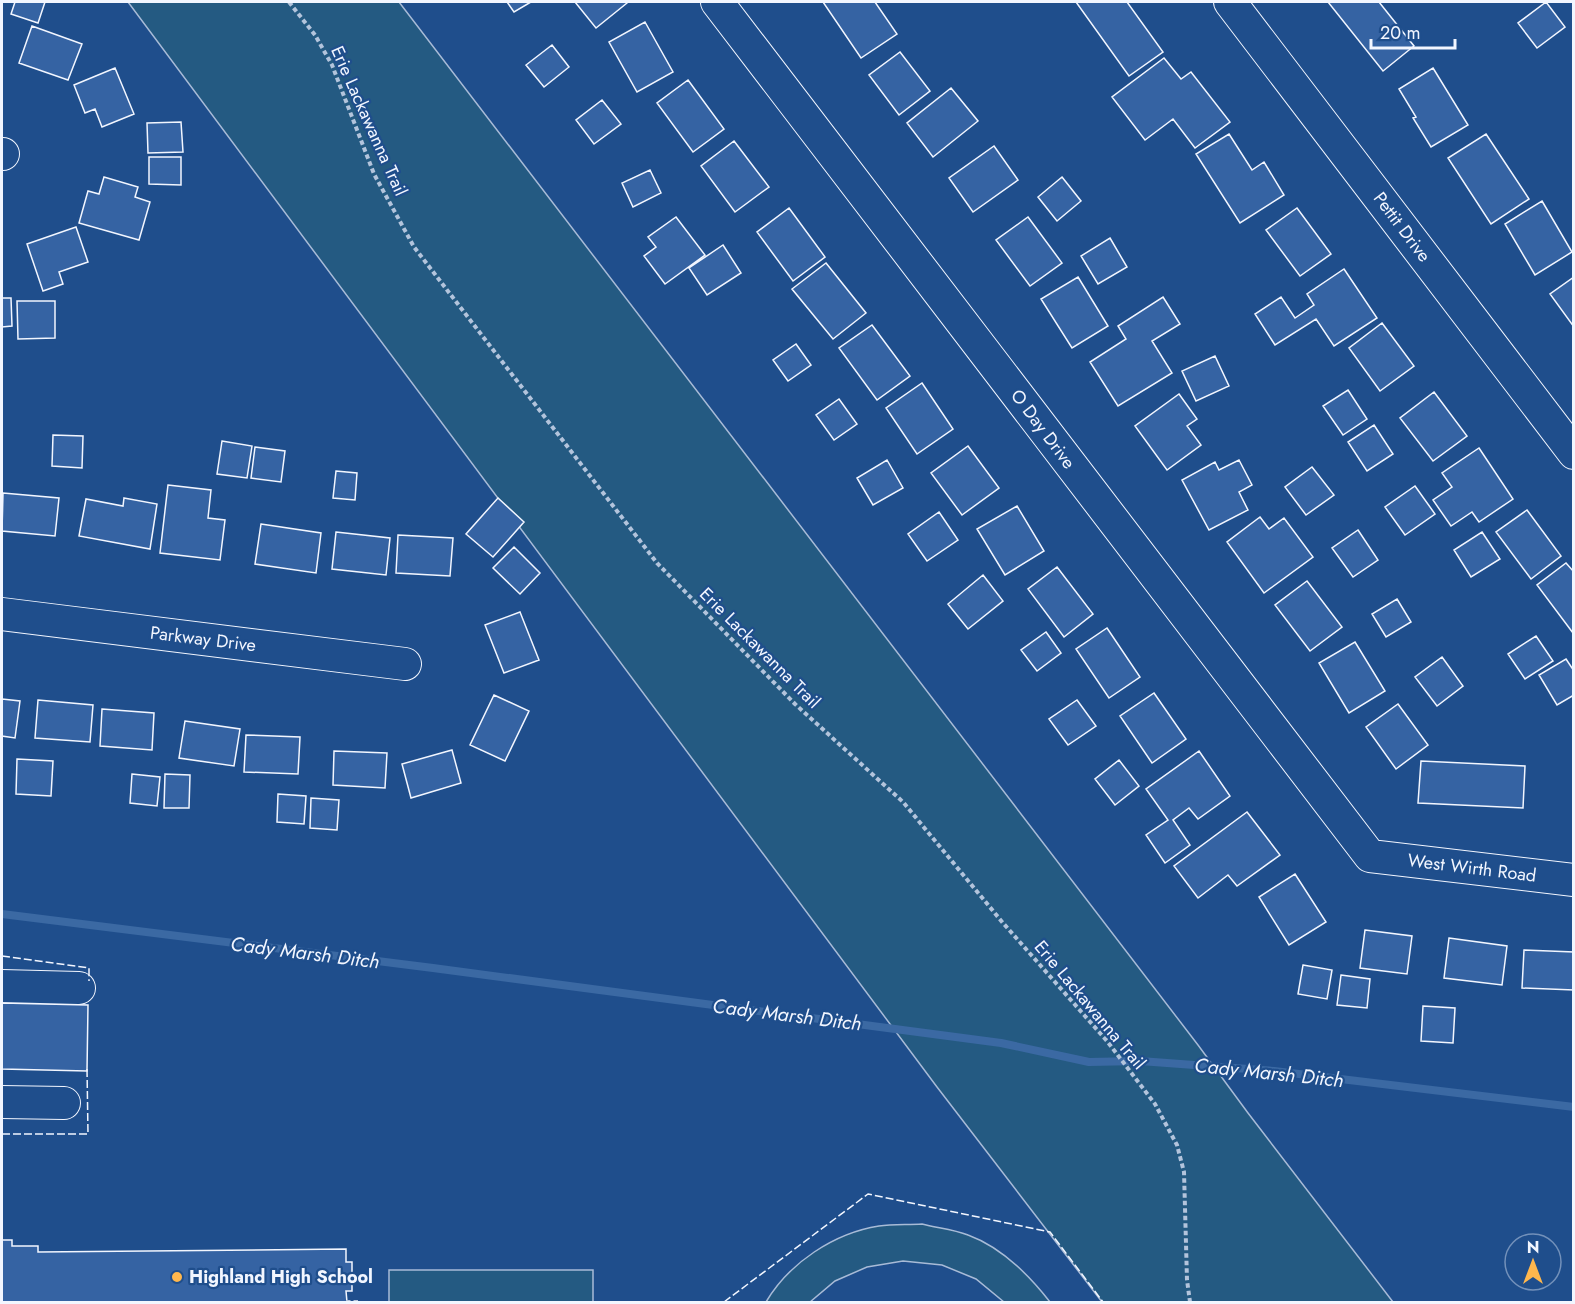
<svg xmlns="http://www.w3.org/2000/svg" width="1575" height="1304" viewBox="0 0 1575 1304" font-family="Jost,sans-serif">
  <rect width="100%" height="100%" fill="#1f4e8c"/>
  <path fill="#245a82" stroke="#a8bbd7" stroke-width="1.5" d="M128 2H399L1198 1045 1248 1113 1393 1302H1102L937 1087Z
    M922 1224C937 1228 953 1229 968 1235 1001 1247 1029 1275 1050 1302H1004L976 1279 942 1265 903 1261 867 1267 835 1281 810 1302H766C789 1263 834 1233 879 1226 893 1224 908 1225 922 1224Z
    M389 1270H593V1302H389Z"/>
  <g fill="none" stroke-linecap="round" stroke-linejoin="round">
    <path stroke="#3b69a3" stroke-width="8" d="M2 914 433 968 1001 1043 1089 1062 1140 1061 1274 1071 1574 1107"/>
  </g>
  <path fill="#3563a3" stroke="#f2f6ff" stroke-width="1.5" d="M15 2H45L38 23 11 14Z
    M507 2H531L514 12Z
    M575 2H626L627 3 596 28Z
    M823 2H875L897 34 861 58Z
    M1076 2H1127L1163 52 1129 76Z
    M1328 2H1379L1414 46 1383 71Z
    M1546 2 1565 27 1537 48 1518 23Z
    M645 22 673 72 637 92 609 42Z
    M32 26 82 44 68 80 19 63Z
    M552 45 569 67 544 87 526 65Z
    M900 52 930 91 899 115 869 75Z
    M1164 58 1181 79 1191 72 1230 122 1195 148 1173 119 1145 140 1112 97Z
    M115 68 134 114 102 127 95 109 85 113 74 85Z
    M1433 68 1468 125 1431 147 1413 118 1416 117 1399 89Z
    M688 80 724 129 693 152 657 103Z
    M951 88 978 121 933 157 907 123Z
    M602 100 621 124 594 144 576 120Z
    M181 122 183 152 148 153 147 123Z
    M1229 134 1252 170 1264 162 1284 195 1240 223 1196 154Z
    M1486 134 1529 199 1491 224 1448 158Z
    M734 141 769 187 735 212 701 166Z
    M994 146 1018 180 973 212 949 178Z
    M149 157H181V185L149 184Z
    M650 170 661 193 633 207 622 183Z
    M104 177 138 187 135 197 150 202 139 240 79 223 88 191 99 194Z
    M1062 177 1081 201 1057 221 1038 197Z
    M1542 201 1572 252 1535 275 1505 224Z
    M789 208 825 257 793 281 757 232Z
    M1297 208 1331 254 1300 276 1266 230Z
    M676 217 705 255 665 284 644 256 656 247 648 237Z
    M1028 217 1062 263 1030 286 996 240Z
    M76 227 88 262 59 272 63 284 43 291 27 244Z
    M1110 238 1127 267 1098 284 1081 256Z
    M723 245 741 273 707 295 689 268Z
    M826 263 866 313 833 339 792 289Z
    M1344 269 1377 318 1334 346 1316 319 1275 345 1255 314 1281 297 1295 318 1314 305 1307 294Z
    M1078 277 1108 326 1072 348 1041 299Z
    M1574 277V327L1550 294Z
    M1163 297 1180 324 1152 341 1172 373 1118 406 1090 362 1126 339 1118 326Z
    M2 298H11L12 326 2 327Z
    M17 301H55V338L18 339Z
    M1382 323 1414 366 1380 391 1349 348Z
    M872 325 910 376 877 400 839 348Z
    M796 344 811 365 788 381 773 360Z
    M1215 356 1229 386 1196 401 1182 371Z
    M922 383 953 429 917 454 886 408Z
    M1348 390 1367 419 1343 435 1323 406Z
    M1434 392 1467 436 1433 461 1400 418Z
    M1179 394 1197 419 1187 426 1201 445 1167 470 1135 426Z
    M839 399 857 424 834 440 816 415Z
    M1374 425 1393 454 1367 471 1348 442Z
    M53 435 83 436 82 468 52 466Z
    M222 441 252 446 247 478 217 474Z
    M968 446 999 488 962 515 931 473Z
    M255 447 285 451 281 482 251 478Z
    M1479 448 1513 499 1479 522 1472 512 1451 526 1433 500 1452 487 1442 473Z
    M887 460 903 488 873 505 857 478Z
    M1239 460 1252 485 1239 492 1248 510 1209 530 1182 480 1215 462 1219 470Z
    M1312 467 1334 495 1306 515 1285 487Z
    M336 471 357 473 355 500 333 498Z
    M168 485 211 490 208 518 225 520 220 560 160 553Z
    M1415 486 1435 514 1405 535 1385 507Z
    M3 493 59 498 55 536 2 531Z
    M124 498 157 504 150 549 79 536 86 499 123 506Z
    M498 498 524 522 493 557 466 534Z
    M1017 506 1044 551 1005 575 977 529Z
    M1527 510 1561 556 1531 579 1496 532Z
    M939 512 958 540 927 561 908 534Z
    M1260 517 1269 529 1284 518 1313 557 1264 593 1227 542Z
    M261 524 321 533 316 573 255 564Z
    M1358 530 1378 560 1353 577 1332 548Z
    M336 532 390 538 386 575 332 569Z
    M1482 532 1500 559 1471 577 1454 550Z
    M398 535 453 538 450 576 396 573Z
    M514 547 540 573 520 594 493 568Z
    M1566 563 1574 572 1573 633 1537 585Z
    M1057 567 1093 614 1064 637 1028 589Z
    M983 575 1003 601 968 629 948 604Z
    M1307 581 1342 627 1310 651 1275 605Z
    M1397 599 1411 622 1386 637 1372 614Z
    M520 612 539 660 504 673 485 625Z
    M1107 628 1140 677 1109 698 1076 649Z
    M1046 632 1061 653 1037 671 1021 650Z
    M1536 636 1553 661 1525 679 1508 654Z
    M1355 642 1385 691 1349 713 1319 663Z
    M1442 657 1463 686 1437 706 1415 677Z
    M1566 659 1574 671V695L1557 705 1539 675Z
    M1154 693 1186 739 1152 763 1120 716Z
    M494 695 529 711 505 761 470 745Z
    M2 699 20 701 15 738 2 736Z
    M38 700 93 705 90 742 35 738Z
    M1077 700 1096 726 1068 745 1049 719Z
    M1398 704 1428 745 1396 769 1366 727Z
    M102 709 154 713 152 750 100 746Z
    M185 721 240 729 234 766 179 758Z
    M246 735 300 737 298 774 244 772Z
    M452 750 461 783 411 798 402 764Z
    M334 751 387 753 385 788 333 785Z
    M1199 751 1230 796 1198 819 1189 808 1173 820 1190 845 1165 863 1146 835 1168 820 1146 789Z
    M17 759 53 761 51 796 16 794Z
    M1119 760 1139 786 1115 805 1095 779Z
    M1421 761 1525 766 1523 808 1418 803Z
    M132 774 160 777 157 806 130 803Z
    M165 774 190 775 189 808H164Z
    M278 794 306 796 304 824 277 822Z
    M311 798 339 800 337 830 310 828Z
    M1247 812 1280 855 1237 886 1228 875 1198 898 1174 866Z
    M1295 874 1326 922 1289 945 1259 897Z
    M1365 930 1412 936 1407 974 1360 968Z
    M1449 938 1507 946 1502 985 1444 978Z
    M1524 950 1574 952V990L1522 988Z
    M1303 965 1332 970 1327 999 1298 994Z
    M1341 975 1370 979 1367 1008 1337 1005Z
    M2 1003 88 1005 87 1071 2 1069Z
    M1423 1006 1455 1008 1453 1043 1421 1041Z
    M2 1240H12V1246H38V1252L346 1249V1262H352V1291H346L347 1302H2Z"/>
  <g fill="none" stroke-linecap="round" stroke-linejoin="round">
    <g stroke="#f2f6ff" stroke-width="34">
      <path id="minor" d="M717 2 1370 856 1574 880
        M1230 2 1574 453
        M2 154H3
        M2 614 405 664
        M2 986 79 988
        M2 1102 64 1103"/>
    </g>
    <path stroke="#b3c4dc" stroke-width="4" stroke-dasharray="4.5 3" stroke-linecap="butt" d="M289 2 315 35 332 65 374 174 414 247 657 563 795 704 903 802 1003 923 1107 1041 1155 1104 1177 1145 1184 1172 1187 1280 1190 1302
      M346 1302H361"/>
    <use href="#minor" stroke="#1f4e8c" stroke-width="32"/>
    <path stroke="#f2f6ff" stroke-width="1.5" stroke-dasharray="8 3" stroke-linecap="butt" d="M2 956 89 968V981
      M2 1134H88L87 1068
      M724 1302 868 1194 1050 1232 1103 1302"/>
  </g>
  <circle fill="#ffb74d" stroke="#1f4e8c" stroke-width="2" cx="177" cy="1277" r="6"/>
  <g text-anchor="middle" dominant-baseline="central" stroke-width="4.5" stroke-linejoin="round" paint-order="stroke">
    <g font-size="18" fill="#f2f6ff" stroke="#1f4e8c">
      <text transform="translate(369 121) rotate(66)">Erie Lackawanna Trail</text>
      <text transform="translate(1402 227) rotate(53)">Pettit Drive</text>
      <text transform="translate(1043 429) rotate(53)">O Day Drive</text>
      <text transform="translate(203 639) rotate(7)">Parkway Drive</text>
      <text transform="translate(760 648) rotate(45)">Erie Lackawanna Trail</text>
      <text transform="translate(1472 868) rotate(7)">West Wirth Road</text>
      <text transform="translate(1090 1005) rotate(50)">Erie Lackawanna Trail</text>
    </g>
    <g font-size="18" font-weight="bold" fill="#f2f6ff" stroke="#1f4e8c" text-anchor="start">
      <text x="189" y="1277">Highland High School</text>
    </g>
    <g font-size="20" font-style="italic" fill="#f2f6ff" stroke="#1f4e8c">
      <text transform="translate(305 953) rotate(7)">Cady Marsh Ditch</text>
      <text transform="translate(787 1015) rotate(7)">Cady Marsh Ditch</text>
      <text transform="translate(1269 1073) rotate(6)">Cady Marsh Ditch</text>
    </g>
  </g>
  <rect width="1575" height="1304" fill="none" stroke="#f2f6ff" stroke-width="6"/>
  <g transform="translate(1533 1262)"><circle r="28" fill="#1f4e8c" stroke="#7391ba" stroke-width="1.5"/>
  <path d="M0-4.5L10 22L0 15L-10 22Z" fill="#ffb74d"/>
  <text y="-9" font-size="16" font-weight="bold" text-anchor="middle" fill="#f2f6ff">N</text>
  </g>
  <path d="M1371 39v9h84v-9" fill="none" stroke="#f2f6ff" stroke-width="3"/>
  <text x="1380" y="39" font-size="18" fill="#f2f6ff" stroke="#1f4e8c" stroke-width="4.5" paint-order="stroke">20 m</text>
</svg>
